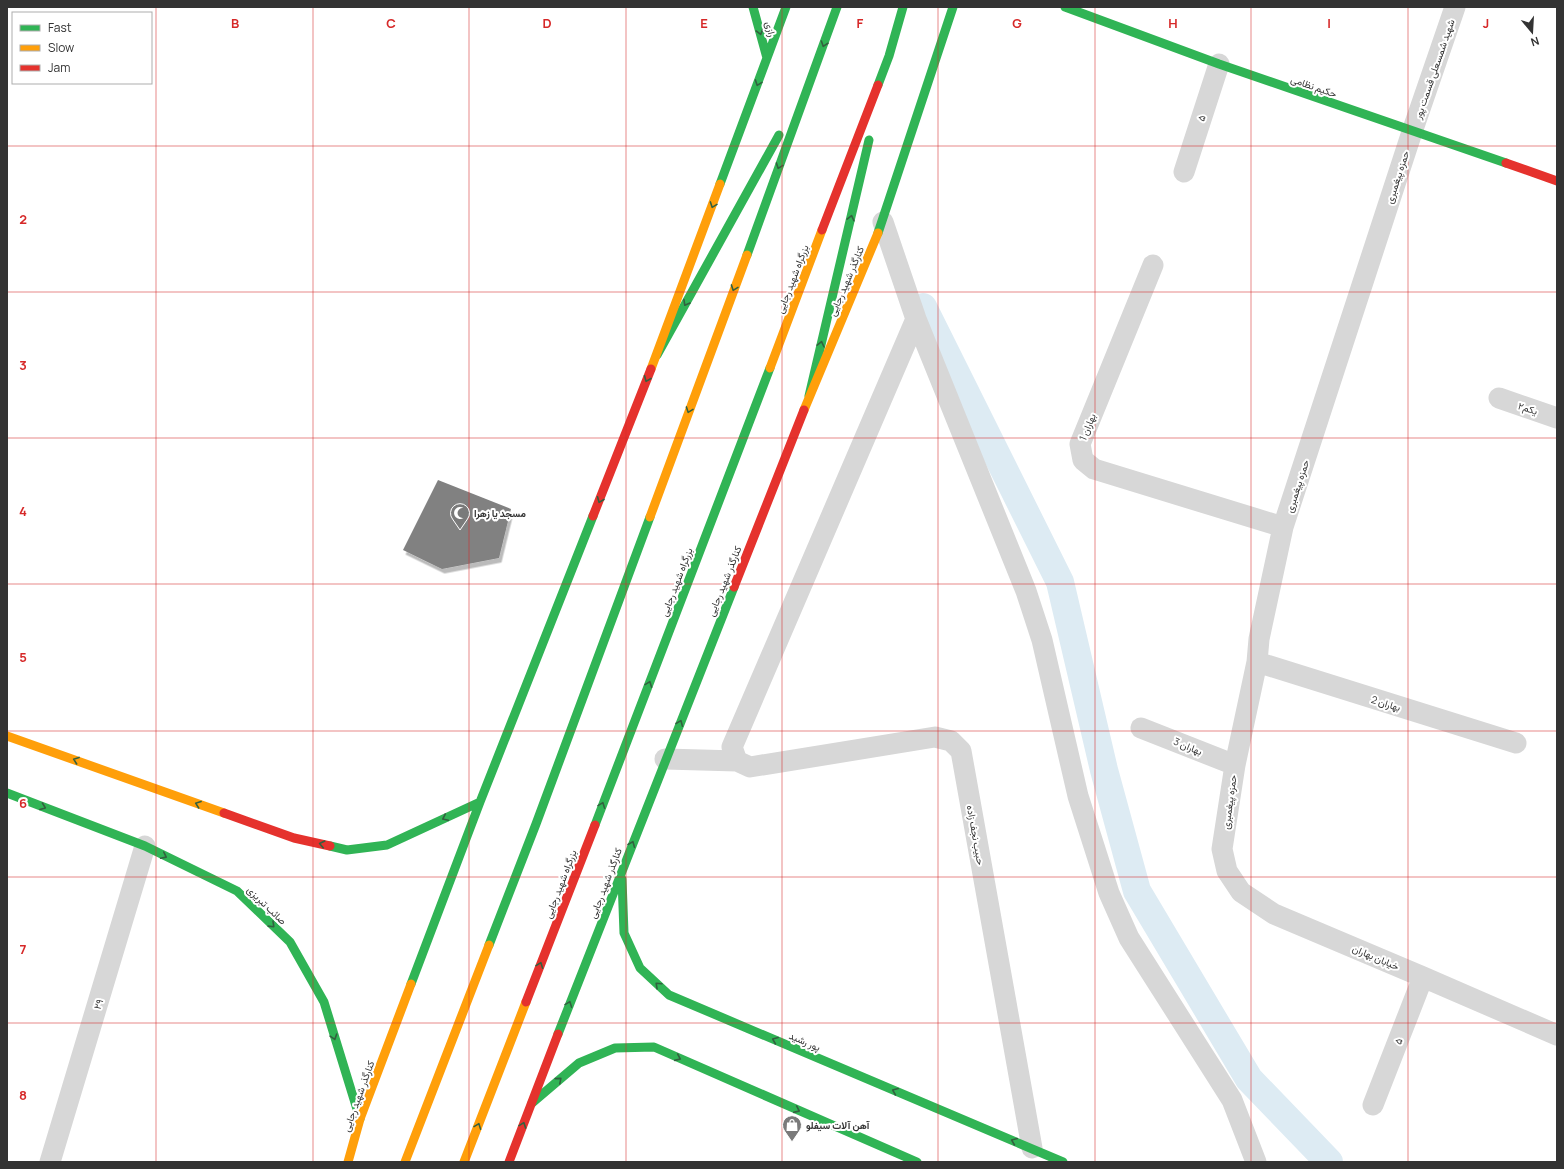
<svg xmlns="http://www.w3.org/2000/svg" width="1564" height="1169" viewBox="0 0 1564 1169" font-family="Manrope,Vazirmatn,sans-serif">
  <defs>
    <filter id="shadow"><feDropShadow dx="2.5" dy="4.5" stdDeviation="0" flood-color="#0004"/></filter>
  </defs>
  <rect width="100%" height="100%" fill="#fff"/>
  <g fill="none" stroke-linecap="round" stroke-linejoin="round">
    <path stroke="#ddebf3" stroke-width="28" d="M923 307 1060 582 1104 770 1137 891 1249 1079 1329 1162"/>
  </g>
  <path fill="#818181" filter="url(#shadow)" d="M438 480 511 509 499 558 442 569 403 550Z"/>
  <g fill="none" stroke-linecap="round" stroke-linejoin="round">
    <path stroke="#d7d7d7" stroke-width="21" d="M1455 7 1412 132 1283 527 1259 639 1257 662 1235 765 1222 849 1227 871 1241 892 1274 914 1423 977 1557 1035
      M1184 172 1219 64
      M1153 265 1080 444 1083 460 1094 469 1283 527
      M916 319 1026 591 1042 640 1078 796 1109 893 1129 938 1232 1100 1256 1162
      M1499 398 1557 418
      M1257 662 1516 743
      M1141 728 1235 765
      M665 759 737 761 750 767 935 737 951 741 961 751 1032 1148
      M737 761 732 747 916 319 883 222
      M1373 1105 1423 977
      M50 1162 145 846"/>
    <path stroke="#30b455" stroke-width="9" d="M753 7 767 58
      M1065 7 1219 64 1506 163
      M878 85 889 56 903 7
      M720 184 786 7
      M878 233 953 7
      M747 255 837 7
      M657 355 779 135
      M809 396 869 140
      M7 793 145 846 237 891 290 942 324 1002 360 1119
      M595 825 770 368
      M330 846 347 850 387 845 480 802
      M622 879 624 933 640 968 669 995 1063 1162
      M489 945 536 824 650 517
      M411 984 480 802 593 516
      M558 1034 734 587
      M532 1103 579 1063 615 1048 654 1047 917 1162"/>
    <path stroke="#ff9f0a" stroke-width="9" d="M770 368 822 230
      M651 369 720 184
      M804 410 878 233
      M650 517 747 255
      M7 736 224 813
      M348 1162 360 1119 411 984
      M405 1162 489 945
      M464 1162 526 1002"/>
    <path stroke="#e5322d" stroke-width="9" d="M1506 163 1557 181
      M822 230 878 85
      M593 516 651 369
      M734 587 804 410
      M224 813 294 838 330 846
      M526 1002 595 825
      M509 1162 558 1034"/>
  </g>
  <defs><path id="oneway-chevron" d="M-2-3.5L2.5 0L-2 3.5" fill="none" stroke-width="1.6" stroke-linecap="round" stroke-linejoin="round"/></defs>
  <g stroke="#32603f">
    <use href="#oneway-chevron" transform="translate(760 32) rotate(75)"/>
    <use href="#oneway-chevron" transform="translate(824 44) rotate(109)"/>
    <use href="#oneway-chevron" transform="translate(758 83) rotate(110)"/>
    <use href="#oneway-chevron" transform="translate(779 166) rotate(110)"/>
    <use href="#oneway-chevron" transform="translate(713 205) rotate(110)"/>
    <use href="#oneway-chevron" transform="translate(851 218) rotate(-77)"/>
    <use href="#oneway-chevron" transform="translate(734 288) rotate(110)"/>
    <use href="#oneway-chevron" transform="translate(686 303) rotate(119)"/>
    <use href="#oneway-chevron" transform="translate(821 344) rotate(-77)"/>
    <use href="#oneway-chevron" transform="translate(647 379) rotate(112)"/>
    <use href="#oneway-chevron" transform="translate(689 410) rotate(110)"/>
    <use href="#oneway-chevron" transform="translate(600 500) rotate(112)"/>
    <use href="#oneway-chevron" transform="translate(649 684) rotate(-69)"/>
    <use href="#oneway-chevron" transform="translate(680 723) rotate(-68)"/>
    <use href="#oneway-chevron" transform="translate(76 760) rotate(-160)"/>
    <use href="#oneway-chevron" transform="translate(198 804) rotate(-160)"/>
    <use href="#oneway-chevron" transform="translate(602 805) rotate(-69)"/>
    <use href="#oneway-chevron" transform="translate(43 807) rotate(21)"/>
    <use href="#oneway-chevron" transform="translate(445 818) rotate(155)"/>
    <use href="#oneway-chevron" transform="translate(322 844) rotate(-167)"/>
    <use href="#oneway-chevron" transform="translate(632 844) rotate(-68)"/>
    <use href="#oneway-chevron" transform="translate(164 856) rotate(26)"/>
    <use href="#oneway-chevron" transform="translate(272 925) rotate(44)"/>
    <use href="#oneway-chevron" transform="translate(540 965) rotate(-69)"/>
    <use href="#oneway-chevron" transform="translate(658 985) rotate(-137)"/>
    <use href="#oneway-chevron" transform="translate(569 1004) rotate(-69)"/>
    <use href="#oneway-chevron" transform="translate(334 1037) rotate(72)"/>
    <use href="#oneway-chevron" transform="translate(775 1040) rotate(-157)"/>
    <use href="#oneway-chevron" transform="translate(678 1058) rotate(24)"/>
    <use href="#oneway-chevron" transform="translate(559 1080) rotate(-41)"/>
    <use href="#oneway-chevron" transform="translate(895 1091) rotate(-157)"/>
    <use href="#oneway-chevron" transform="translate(797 1110) rotate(24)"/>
    <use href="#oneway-chevron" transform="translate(523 1125) rotate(-70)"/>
    <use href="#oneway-chevron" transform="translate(478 1126) rotate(-69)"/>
    <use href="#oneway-chevron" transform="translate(1014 1141) rotate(-157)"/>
  </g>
  <path fill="none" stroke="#d62828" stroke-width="1" stroke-opacity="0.55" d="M156 7V1162M313 7V1162M469 7V1162M626 7V1162M782 7V1162M938 7V1162M1095 7V1162M1251 7V1162M1408 7V1162M7 146H1557M7 292H1557M7 438H1557M7 584H1557M7 731H1557M7 877H1557M7 1023H1557"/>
  <defs>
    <g id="mosque-pin" transform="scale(1)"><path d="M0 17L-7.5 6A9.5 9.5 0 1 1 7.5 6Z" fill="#7a7a7a" stroke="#fff"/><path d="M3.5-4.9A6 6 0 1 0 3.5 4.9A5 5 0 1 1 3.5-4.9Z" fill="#fff"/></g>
    <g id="shop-pin" transform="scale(1)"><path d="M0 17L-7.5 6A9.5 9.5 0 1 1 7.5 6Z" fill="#7a7a7a" stroke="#fff"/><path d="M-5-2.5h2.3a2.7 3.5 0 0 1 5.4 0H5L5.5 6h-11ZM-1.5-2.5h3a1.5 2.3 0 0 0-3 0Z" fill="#fff"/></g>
  </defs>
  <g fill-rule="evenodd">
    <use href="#mosque-pin" x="460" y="513"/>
    <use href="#shop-pin" x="792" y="1125"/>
  </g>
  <g text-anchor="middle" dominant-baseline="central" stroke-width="4" stroke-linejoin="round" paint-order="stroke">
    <g font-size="10" fill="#333" stroke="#fff">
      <text transform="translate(771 29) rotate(75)">رازی</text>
      <text transform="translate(1434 69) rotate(-71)">شهید شمسعلی قسمت پور</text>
      <text transform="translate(1314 86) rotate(19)">حکیم نظامی</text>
      <text transform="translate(1201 118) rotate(-72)">۵</text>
      <text transform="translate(1397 177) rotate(-72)">حمزه پیغمبری</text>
      <text transform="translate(792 279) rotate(-69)">بزرگراه شهید رجایی</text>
      <text transform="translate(846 281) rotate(-67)">کنارگذر شهید رجایی</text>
      <text transform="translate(1528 408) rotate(18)">یکم۲</text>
      <text transform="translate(1087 427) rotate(-68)">بهاران 1</text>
      <text transform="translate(1297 486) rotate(-72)">حمزه پیغمبری</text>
      <text transform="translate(724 581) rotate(-68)">کنارگذر شهید رجایی</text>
      <text transform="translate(676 582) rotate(-69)">بزرگراه شهید رجایی</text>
      <text transform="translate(1386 703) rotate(17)">بهاران 2</text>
      <text transform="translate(1188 746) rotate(22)">بهاران 3</text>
      <text transform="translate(1229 802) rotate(-82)">حمزه پیغمبری</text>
      <text transform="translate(976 835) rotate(80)">حبیب نجف زاده</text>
      <text transform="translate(605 883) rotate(-69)">کنارگذر شهید رجایی</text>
      <text transform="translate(560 884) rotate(-69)">بزرگراه شهید رجایی</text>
      <text transform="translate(267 905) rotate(44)">صائب تبریزی</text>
      <text transform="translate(1376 957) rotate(23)">خیابان بهاران</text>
      <text transform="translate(98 1004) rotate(-73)">۲۹</text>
      <text transform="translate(805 1041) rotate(23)">پور رشید</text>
      <text transform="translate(1398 1041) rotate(-69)">۵</text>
      <text transform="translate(358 1096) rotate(-70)">کنارگذر شهید رجایی</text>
    </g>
    <g font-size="10" font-weight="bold" fill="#333" stroke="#fff" text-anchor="start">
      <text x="474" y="513">مسجد یا زهرا</text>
      <text x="806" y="1125">آهن آلات سیفلو</text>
    </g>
  </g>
  <g font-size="13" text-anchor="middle" font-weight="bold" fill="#d62828" stroke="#fff" stroke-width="4" stroke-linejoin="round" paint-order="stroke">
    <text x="235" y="28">B</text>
    <text x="391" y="28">C</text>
    <text x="547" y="28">D</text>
    <text x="704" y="28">E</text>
    <text x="860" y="28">F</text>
    <text x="1017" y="28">G</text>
    <text x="1173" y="28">H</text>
    <text x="1329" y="28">I</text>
    <text x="1486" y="28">J</text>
    <text x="23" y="224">2</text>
    <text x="23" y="370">3</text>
    <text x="23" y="516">4</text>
    <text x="23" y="662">5</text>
    <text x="23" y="808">6</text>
    <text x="23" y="954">7</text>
    <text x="23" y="1100">8</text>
  </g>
  <rect width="1564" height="1169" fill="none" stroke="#333333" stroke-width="16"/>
  <rect x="12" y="12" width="140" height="72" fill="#ffffff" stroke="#adadad"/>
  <rect x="20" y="25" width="20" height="6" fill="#30b455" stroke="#adadad"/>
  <text x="48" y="32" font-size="12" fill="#333333">Fast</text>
  <rect x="20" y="45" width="20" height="6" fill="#ff9f0a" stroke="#adadad"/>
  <text x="48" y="52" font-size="12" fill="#333333">Slow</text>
  <rect x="20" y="65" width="20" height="6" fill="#e5322d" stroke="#adadad"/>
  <text x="48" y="72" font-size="12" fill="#333333">Jam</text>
  <g transform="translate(1532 32) rotate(162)" stroke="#ffffff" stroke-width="3" paint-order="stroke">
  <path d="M0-3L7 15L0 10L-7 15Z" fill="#333333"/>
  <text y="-6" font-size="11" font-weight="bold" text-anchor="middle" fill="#333333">N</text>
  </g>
</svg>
